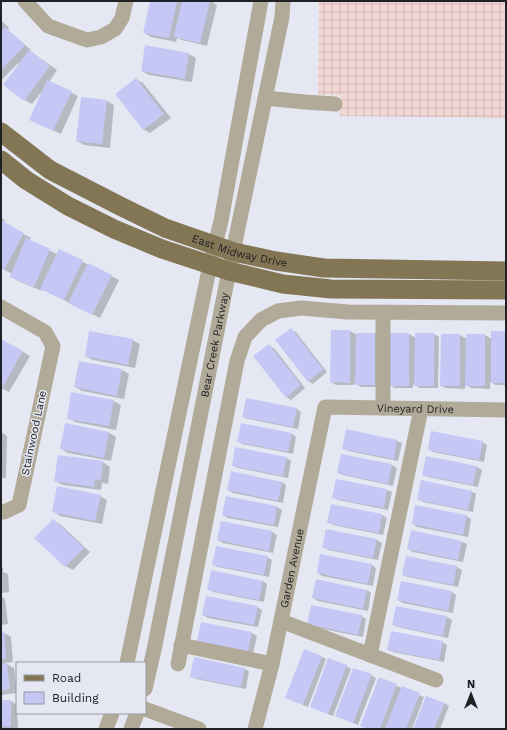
<svg xmlns="http://www.w3.org/2000/svg" width="507" height="730" viewBox="0 0 507 730" font-family="'Work Sans',sans-serif">
  <defs>
    <pattern id="industrial-grid" width="8" height="8" patternUnits="userSpaceOnUse"><rect width="8" height="8" fill="#f2d7d4"/><path d="M0 4h8M4 0v8" fill="none" stroke="#cfb8b6"/></pattern>
  </defs>
  <rect width="100%" height="100%" fill="#e5e8f3"/>
  <path fill="url(#industrial-grid)" d="M319 1H506V118L340 116 341 95H318Z"/>
  <path fill="#0003" d="M151 1H211L217 5 207 46 182 40 177 38 176 42 151 37 144 33Z
    M1 20 9 28 8 30 31 50 30 51 57 70 49 82 78 96 61 134 37 123 43 90 32 104 24 100 19 64 18 63 2 80H1Z
    M189 54 196 58 192 82 149 75 142 71Z
    M136 79 143 83 171 118 150 133 143 129Z
    M107 101 114 105 110 148 84 145 77 141Z
    M1 218 5 220 3 223 31 238 29 241 57 254 59 250 119 280 100 318 42 289V291L18 281 11 277 12 274 1 268Z
    M291 330 296 332 327 372 313 384 308 381Z
    M332 331H350L357 335V334H375L380 337V387H361L354 383V385H336L331 382Z
    M506 332V385H496L490 382V389L471 388 465 384V389L446 388 441 386 442 335H460L467 339V335H485L492 339Z
    M409 334 416 338V334H434L439 337 438 388H420L413 384V388H395L390 385Z
    M1 339 30 356 9 392 1 388Z
    M132 340 140 344 135 368 93 360 86 356Z
    M269 346 274 348 305 388 291 400 286 397Z
    M80 362 122 370 129 374 124 399 82 391 75 387Z
    M113 401 121 405 116 430 75 422 68 418Z
    M297 409 301 412 298 429 248 419 243 417Z
    M347 431 397 441 402 443 398 461 348 451 343 448Z
    M1 432 7 436 6 478H1Z
    M108 432 116 437 111 461 68 453 61 449Z
    M292 434 296 437 293 454 242 444 238 441Z
    M482 442 487 445 484 462 433 452 429 449Z
    M342 455 392 465 397 468 393 486 343 475 338 473Z
    M59 456 103 462 110 467 108 484 102 483 101 490 63 485 55 481Z
    M427 457 477 467 482 470 478 487 428 477 423 475Z
    M287 458 291 461 288 478 238 468 233 466Z
    M337 480 387 490 392 492 388 510 338 500 333 497Z
    M282 482 286 485 283 503 233 493 228 490Z
    M472 492 476 494 473 512 423 502 418 499Z
    M100 496 107 500 102 524 60 516 53 511Z
    M227 497 277 507 282 510 278 527 228 518 223 515Z
    M332 505 382 515 387 518 383 535 333 525 328 522Z
    M466 516 471 519 468 537 417 527 413 524Z
    M53 520 60 524 90 552 73 570 66 566 36 538Z
    M222 523 272 532 277 535 273 553 223 543 218 540Z
    M326 530 377 540 382 543 378 560 328 550 323 547Z
    M462 542 467 544 463 562 413 552 408 549Z
    M267 557 272 560 269 577 218 567 213 565Z
    M407 557 457 567 462 570 458 587 408 577 403 575Z
    M372 565 376 568 373 586 322 576 318 573Z
    M1 567 3 568V572L8 574 9 592 1 593Z
    M263 581 267 584 264 602 213 592 209 589Z
    M367 590 371 593 368 611 318 601 313 598Z
    M452 592 456 595 453 613 403 603 398 600Z
    M1 596 5 599 8 624 1 625Z
    M257 607 262 610 258 627 208 618 203 615Z
    M397 607 447 617 452 620 448 638 398 627 393 625Z
    M362 616 366 619 363 637 312 627 308 624Z
    M202 623 252 633 257 636 253 653 203 643Z
    M1 633H4L11 637 13 662 5 663 14 668 17 693 1 695Z
    M442 642 447 645 444 662 393 652 388 650Z
    M322 657 326 659 308 707 291 700Z
    M346 666 351 669 333 716 311 707Z
    M245 669 249 671 246 689 196 679 191 676Z
    M371 675 376 678 358 725 336 716Z
    M379 679 424 697 412 729H367Z
    M1 701H11L17 705 18 729H1Z
    M444 703 449 706 440 729H415Z"/>
  <path fill="#c5c8f4" d="M150 1H177L169 38 143 33Z
    M182 1H210L200 43 174 37Z
    M5 27 25 45 1 70V31Z
    M145 45 189 53 185 79 141 71Z
    M29 50 50 66 24 101 3 85Z
    M136 78 164 114 143 130 115 94Z
    M47 80 72 91 53 131 29 120Z
    M81 97 107 100 102 144 76 141Z
    M1 220 24 233 4 270 1 269Z
    M26 238 50 249 34 287 10 277Z
    M59 249 83 260 64 300 40 289Z
    M88 263 112 275 92 315 68 303Z
    M291 328 323 369 308 382 275 340Z
    M331 330H350V383L330 382Z
    M89 331 133 339 128 365 85 356Z
    M491 331H506V383H491Z
    M356 333H375V385H355Z
    M390 333H409V386H389Z
    M415 333H434V386H414Z
    M441 334H460V386H440Z
    M466 334H485V386H465Z
    M1 339 23 351 1 390Z
    M269 344 301 385 286 398 253 356Z
    M79 361 122 369 117 396 74 387Z
    M71 392 114 400 109 426 67 419Z
    M246 398 297 408 293 427 242 417Z
    M65 423 109 432 104 458 60 449Z
    M241 423 292 433 288 452 237 442Z
    M346 429 397 440 394 459 342 449Z
    M431 431 483 441 479 460 428 450Z
    M235 447 287 457 283 476 232 466Z
    M341 454 392 464 388 484 337 473Z
    M58 455 103 461 101 480 95 479 94 487 54 481Z
    M426 456 477 466 473 485 422 475Z
    M231 471 282 482 278 501 227 490Z
    M336 479 387 489 384 508 332 498Z
    M421 480 472 491 468 510 417 500Z
    M57 486 101 495 95 521 52 512Z
    M226 496 277 506 274 525 222 515Z
    M331 504 382 514 379 533 327 523Z
    M415 505 467 515 463 535 412 524Z
    M53 519 84 548 65 567 34 538Z
    M221 521 272 531 269 551 217 540Z
    M326 529 377 539 373 558 322 548Z
    M411 530 462 541 458 560 407 549Z
    M216 546 268 556 264 575 212 565Z
    M320 554 372 564 368 584 317 573Z
    M406 556 457 566 453 585 402 575Z
    M211 570 263 581 259 600 207 590Z
    M316 579 367 590 363 609 312 598Z
    M401 581 452 591 448 611 397 600Z
    M206 596 258 606 254 625 202 615Z
    M311 605 362 615 358 635 307 624Z
    M396 606 447 616 443 636 392 625Z
    M201 622 252 632 248 651 197 641Z
    M391 631 443 641 439 660 387 650Z
    M1 632H4L6 658 1 659Z
    M304 649 322 656 303 705 285 698Z
    M194 657 245 668 241 687 190 677Z
    M328 658 347 665 328 714 310 707Z
    M7 663 10 689 1 691V664Z
    M353 668 372 674 353 723 335 716Z
    M379 677 397 684 380 729H367L360 726Z
    M402 686 420 693 406 729H385Z
    M426 696 445 703 434 729H413Z
    M1 700H11V727L1 726Z"/>
  <g fill="none" stroke-linecap="round" stroke-linejoin="round">
    <g stroke="#b1aa98" stroke-width="15">
      <path d="M25 1 48 26 87 40 101 37 115 29 122 18 126 1"/>
      <path d="M265 98 305 102 335 104"/>
      <path d="M1 307 45 332 53 346 19 505 4 512H1"/>
      <path d="M383 313V408"/>
      <path d="M281 621 436 680"/>
      <path d="M181 645 272 664"/>
      <path d="M370 655 421 409"/>
      <path d="M127 663 210 265 221 221 261 1"/>
      <path d="M178 664 237 361 245 337 261 320 278 311 301 308 348 312 506 313"/>
      <path id="s1" d="M145 689 154 650 229 271 282 17 283 1"/>
      <path d="M145 709 199 729"/>
      <path d="M106 729 112 713"/>
      <path d="M131 729 137 713"/>
      <path id="s2" d="M255 729 272 664 325 407 506 410"/>
    </g>
    <g stroke="#837654" stroke-width="19">
      <path id="s3" d="M1 132 50 170 120 206 165 228 234 252 276 261 324 268 506 271"/>
      <path d="M1 160 26 180 68 206 114 229 162 249 229 271 283 284 331 289 506 290"/>
    </g>
  </g>
  <g text-anchor="middle" dominant-baseline="central" stroke-width="3" stroke-linejoin="round" paint-order="stroke">
    <g font-size="11" fill="#202125" stroke="#e5e8f3">
      <text stroke="none"><textPath href="#s3" startOffset="269">East Midway Drive</textPath></text>
      <text stroke="none"><textPath href="#s1" startOffset="351">Bear Creek Parkway</textPath></text>
      <text stroke="none"><textPath href="#s2" startOffset="420">Vineyard Drive</textPath></text>
      <text transform="translate(34 433) rotate(-78)">Stainwood Lane</text>
      <text stroke="none"><textPath href="#s2" startOffset="165">Garden Avenue</textPath></text>
    </g>
  </g>
  <rect width="507" height="730" fill="none" stroke="#202125" stroke-width="4"/>
  <rect x="16" y="662" width="130" height="52" fill="#e5e8f3" stroke="#9698a1"/>
  <rect x="24" y="675" width="20" height="6" fill="#837654" stroke="#9698a1"/>
  <text x="52" y="682" font-size="12" fill="#202125">Road</text>
  <rect x="24" y="692" width="20" height="12" fill="#c5c8f4" stroke="#9698a1"/>
  <text x="52" y="702" font-size="12" fill="#202125">Building</text>
  <g transform="translate(471 694)" stroke="#e5e8f3" stroke-width="3" paint-order="stroke">
  <path d="M0-3L7 15L0 10L-7 15Z" fill="#202125"/>
  <text y="-6" font-size="11" font-weight="bold" text-anchor="middle" fill="#202125">N</text>
  </g>
</svg>
